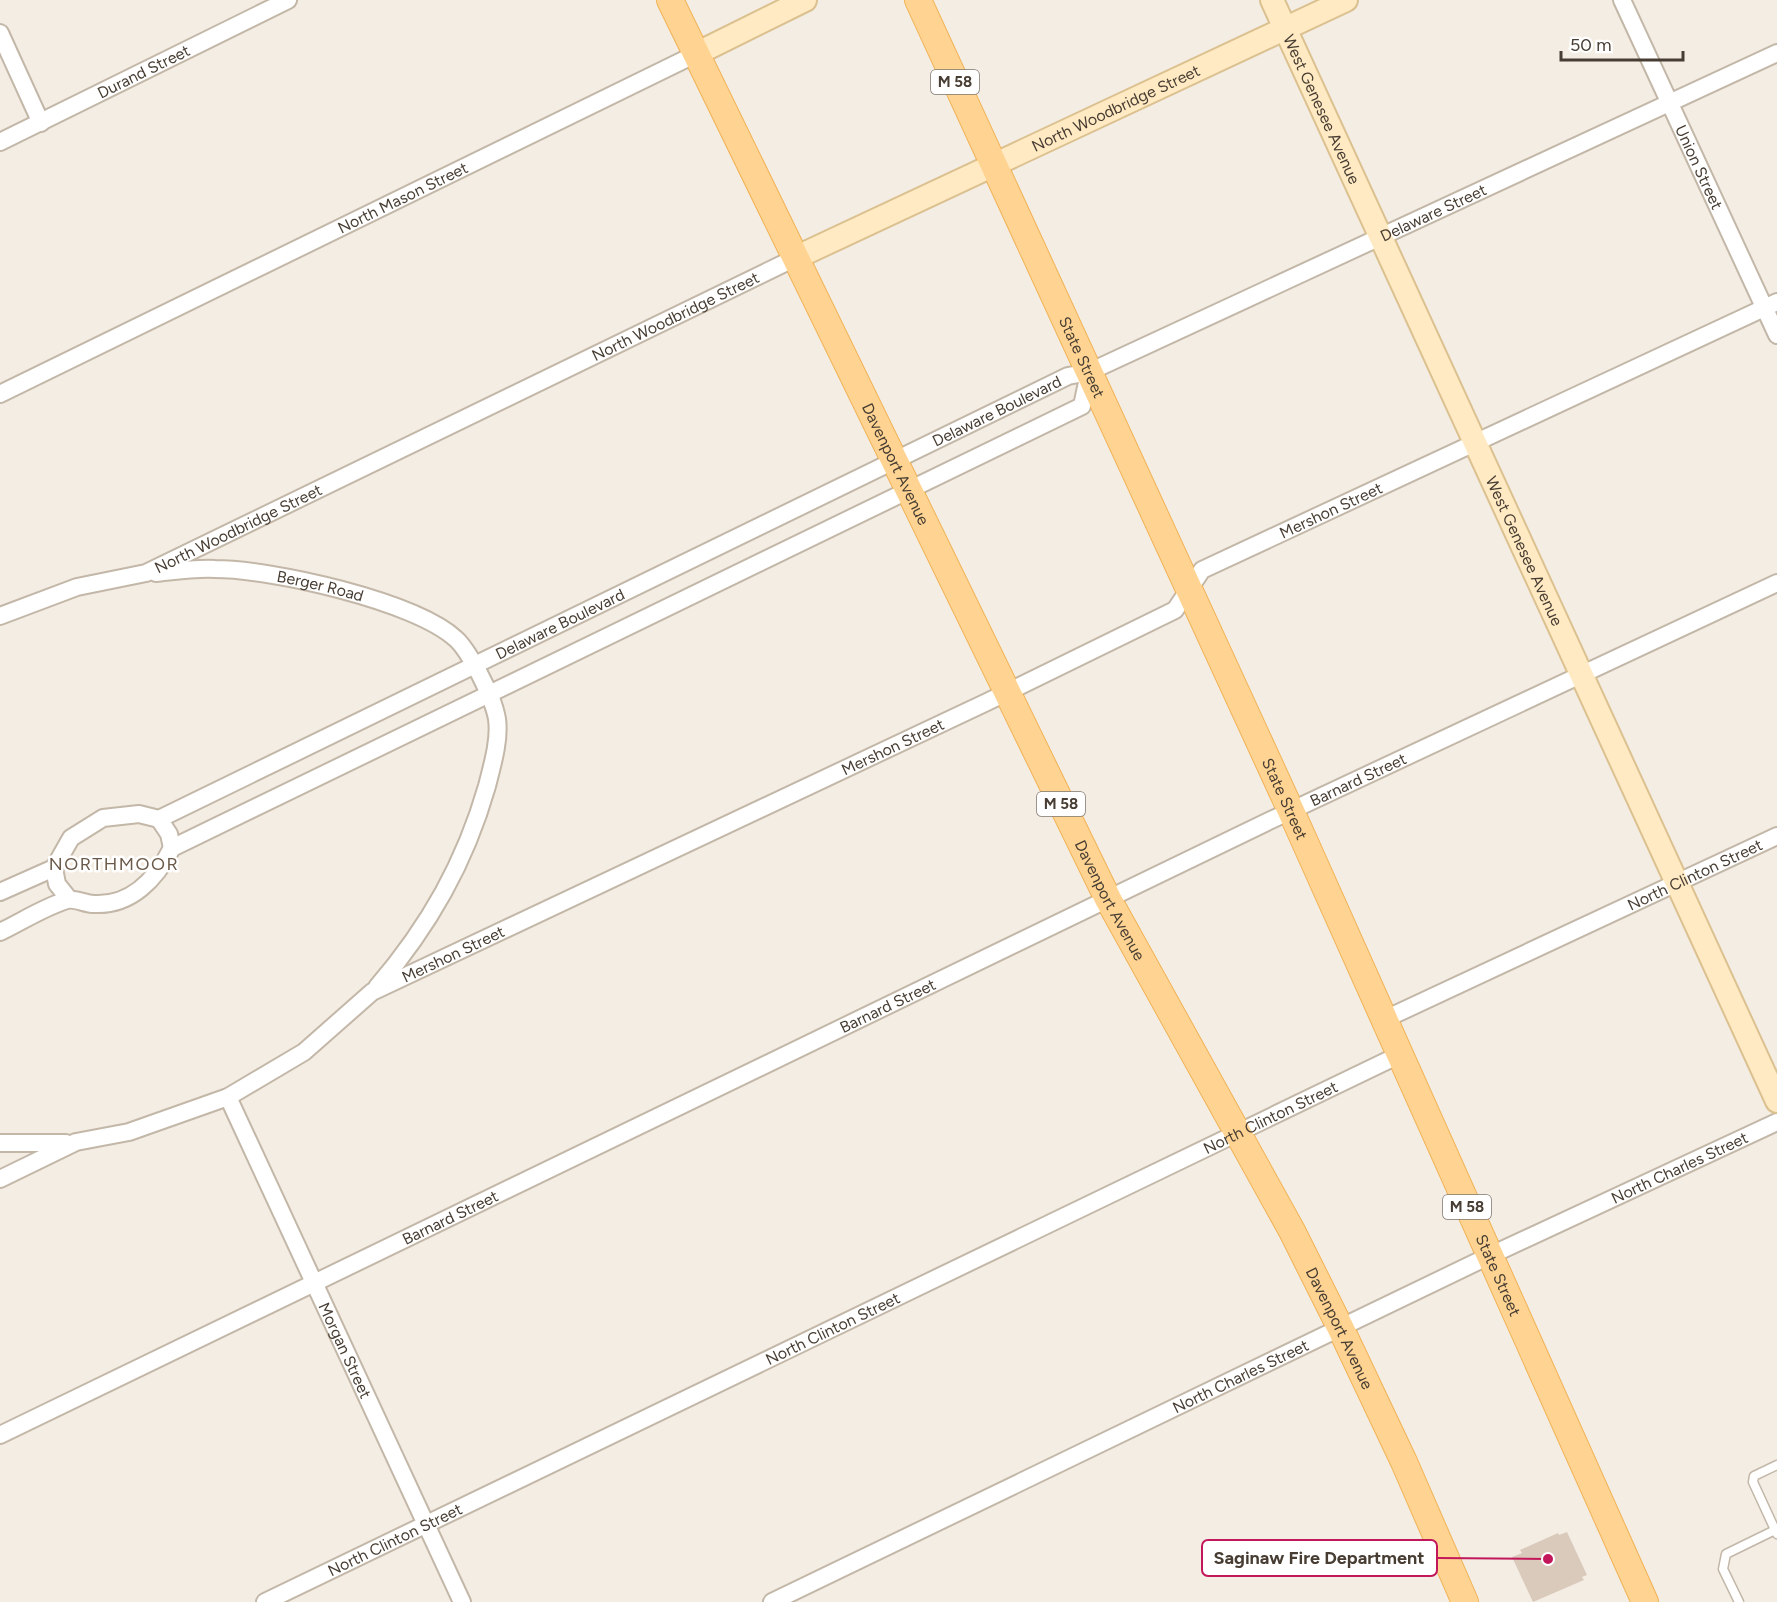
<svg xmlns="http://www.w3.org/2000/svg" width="1777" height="1602" viewBox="0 0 1777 1602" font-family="Figtree,sans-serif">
  <rect width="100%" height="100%" fill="#f4ede4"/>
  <path fill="#dacabb" d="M1567 1532 1587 1575 1582 1577 1584 1580 1533 1602 1512 1557 1522 1553 1520 1550 1558 1533 1559 1535Z"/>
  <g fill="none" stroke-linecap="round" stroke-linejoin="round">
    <g stroke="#c3b7a8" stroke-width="11">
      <path id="lane" d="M1777 1465 1754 1476 1753 1482 1777 1534
        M1739 1602 1723 1569 1726 1554 1775 1530"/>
    </g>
    <g stroke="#c3b7a8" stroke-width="20">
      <g id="street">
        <path id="s1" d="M1622 0 1777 335"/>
        <path d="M0 33 41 123"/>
        <path id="s2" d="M0 142 288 0"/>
        <path id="s3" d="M0 394 696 54"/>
        <path id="s4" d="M156 573C175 571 195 568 215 569 271 569 415 601 456 639 465 647 473 662 479 673 486 687 494 702 497 719 500 740 492 766 487 786 465 863 429 926 377 987"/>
        <path id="s5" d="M0 616 77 587 146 573 795 258"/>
        <path d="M159 819 169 834 172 848"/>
        <path d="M54 868 57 884 69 899"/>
        <path id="s6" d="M0 892 54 868 71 838 103 818 139 814 159 819 1068 376 1089 372 1777 53"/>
        <path d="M0 932C21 922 44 907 67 900 75 898 85 904 94 904 131 906 156 879 172 848L1082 406 1089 373"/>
        <path id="s7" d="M1383 1020 1777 836"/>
        <path id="s8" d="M228 1097 462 1602"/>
        <path d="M0 1143H66"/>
        <path id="s9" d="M0 1179 76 1142 129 1132 228 1097 304 1052 372 992 987 702 1175 610 1202 570 1777 302"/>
        <path id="s10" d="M0 1435 1271 820 1777 583"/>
        <path id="s11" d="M265 1602 1399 1055"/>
        <path id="s12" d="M772 1602 1489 1256 1777 1122"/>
      </g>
    </g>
    <g stroke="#dcc190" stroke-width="26">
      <g id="secondary">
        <path id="s13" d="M1272 0 1777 1101"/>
        <path d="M696 54 805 0"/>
        <path id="s14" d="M795 258 1346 0"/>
      </g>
    </g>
    <g stroke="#f1b255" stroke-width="28">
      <g id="primary">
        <path id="s15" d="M670 0 1108 899 1292 1231 1341 1329 1404 1462 1465 1602"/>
        <path id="s16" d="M918 0 1291 811 1645 1602"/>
      </g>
    </g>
    <use href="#lane" stroke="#fff" stroke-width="8"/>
    <use href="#street" stroke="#fff" stroke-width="16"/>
    <use href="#secondary" stroke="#ffeac3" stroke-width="22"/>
    <use href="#primary" stroke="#ffd492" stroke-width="26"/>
  </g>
  <g text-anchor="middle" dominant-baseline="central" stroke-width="5" stroke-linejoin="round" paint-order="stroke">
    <g fill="#fff" stroke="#7e7770" stroke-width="1.5">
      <rect x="931" y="70" width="48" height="24" rx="4.5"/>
      <rect x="1037" y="792" width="48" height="24" rx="4.5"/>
      <rect x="1443" y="1195" width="48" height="24" rx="4.5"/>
    </g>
    <g font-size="15" font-weight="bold" fill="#473d33">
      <text x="955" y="82">M 58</text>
      <text x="1061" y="804">M 58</text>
      <text x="1467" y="1207">M 58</text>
    </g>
    <g font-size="16" fill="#473d33" stroke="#fff">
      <text stroke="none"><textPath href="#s2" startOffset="160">Durand Street</textPath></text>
      <text stroke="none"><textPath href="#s14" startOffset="354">North Woodbridge Street</textPath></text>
      <text stroke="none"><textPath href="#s13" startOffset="120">West Genesee Avenue</textPath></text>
      <text stroke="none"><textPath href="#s1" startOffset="184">Union Street</textPath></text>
      <text stroke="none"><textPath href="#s3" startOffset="448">North Mason Street</textPath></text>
      <text stroke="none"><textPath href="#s6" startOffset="1600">Delaware Street</textPath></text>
      <text stroke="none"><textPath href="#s5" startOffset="741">North Woodbridge Street</textPath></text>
      <text stroke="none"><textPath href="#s16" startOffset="393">State Street</textPath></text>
      <text stroke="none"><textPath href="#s6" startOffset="1120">Delaware Boulevard</textPath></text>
      <text stroke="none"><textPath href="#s15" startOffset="516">Davenport Avenue</textPath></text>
      <text stroke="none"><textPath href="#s9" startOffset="1502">Mershon Street</textPath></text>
      <text stroke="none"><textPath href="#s5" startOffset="255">North Woodbridge Street</textPath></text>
      <text stroke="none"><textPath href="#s13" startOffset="606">West Genesee Avenue</textPath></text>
      <text stroke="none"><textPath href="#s4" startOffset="166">Berger Road</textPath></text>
      <text stroke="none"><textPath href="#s6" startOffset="634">Delaware Boulevard</textPath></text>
      <text stroke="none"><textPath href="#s9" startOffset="998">Mershon Street</textPath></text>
      <text stroke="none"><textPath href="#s10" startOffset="1508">Barnard Street</textPath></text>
      <text stroke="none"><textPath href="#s16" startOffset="879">State Street</textPath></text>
      <text stroke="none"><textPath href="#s7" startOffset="344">North Clinton Street</textPath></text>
      <text stroke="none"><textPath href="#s15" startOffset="1002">Davenport Avenue</textPath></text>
      <text stroke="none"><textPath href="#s9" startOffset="512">Mershon Street</textPath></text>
      <text stroke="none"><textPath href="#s10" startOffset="986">Barnard Street</textPath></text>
      <text stroke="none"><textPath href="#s11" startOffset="1116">North Clinton Street</textPath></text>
      <text stroke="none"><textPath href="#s12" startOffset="1006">North Charles Street</textPath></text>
      <text stroke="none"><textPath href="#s10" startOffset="500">Barnard Street</textPath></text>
      <text stroke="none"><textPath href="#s16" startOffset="1401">State Street</textPath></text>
      <text stroke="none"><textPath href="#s11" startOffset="630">North Clinton Street</textPath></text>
      <text stroke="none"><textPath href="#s15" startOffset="1488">Davenport Avenue</textPath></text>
      <text stroke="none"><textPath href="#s8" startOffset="279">Morgan Street</textPath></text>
      <text stroke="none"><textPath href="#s12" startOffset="520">North Charles Street</textPath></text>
      <text stroke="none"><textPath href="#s11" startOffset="144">North Clinton Street</textPath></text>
    </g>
    <g font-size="18" letter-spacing="1.5" fill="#6b5a49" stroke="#fff">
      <text x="114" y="864">NORTHMOOR</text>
    </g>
  </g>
  <path fill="none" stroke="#c2185b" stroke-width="2" d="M1548 1559L1437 1558"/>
  <circle fill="#c2185b" stroke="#fff" stroke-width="2" cx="1548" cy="1559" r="6"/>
  <rect fill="#fff" stroke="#c2185b" stroke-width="2" x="1202" y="1540" width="235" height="36" rx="6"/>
  <g font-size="18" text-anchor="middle" font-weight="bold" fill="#473d33">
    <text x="1319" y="1564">Saginaw Fire Department</text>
  </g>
  <path d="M1561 51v9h122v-9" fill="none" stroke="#473d33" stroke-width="3"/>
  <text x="1570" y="51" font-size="18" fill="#473d33" stroke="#ffffff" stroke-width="4.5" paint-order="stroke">50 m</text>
</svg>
